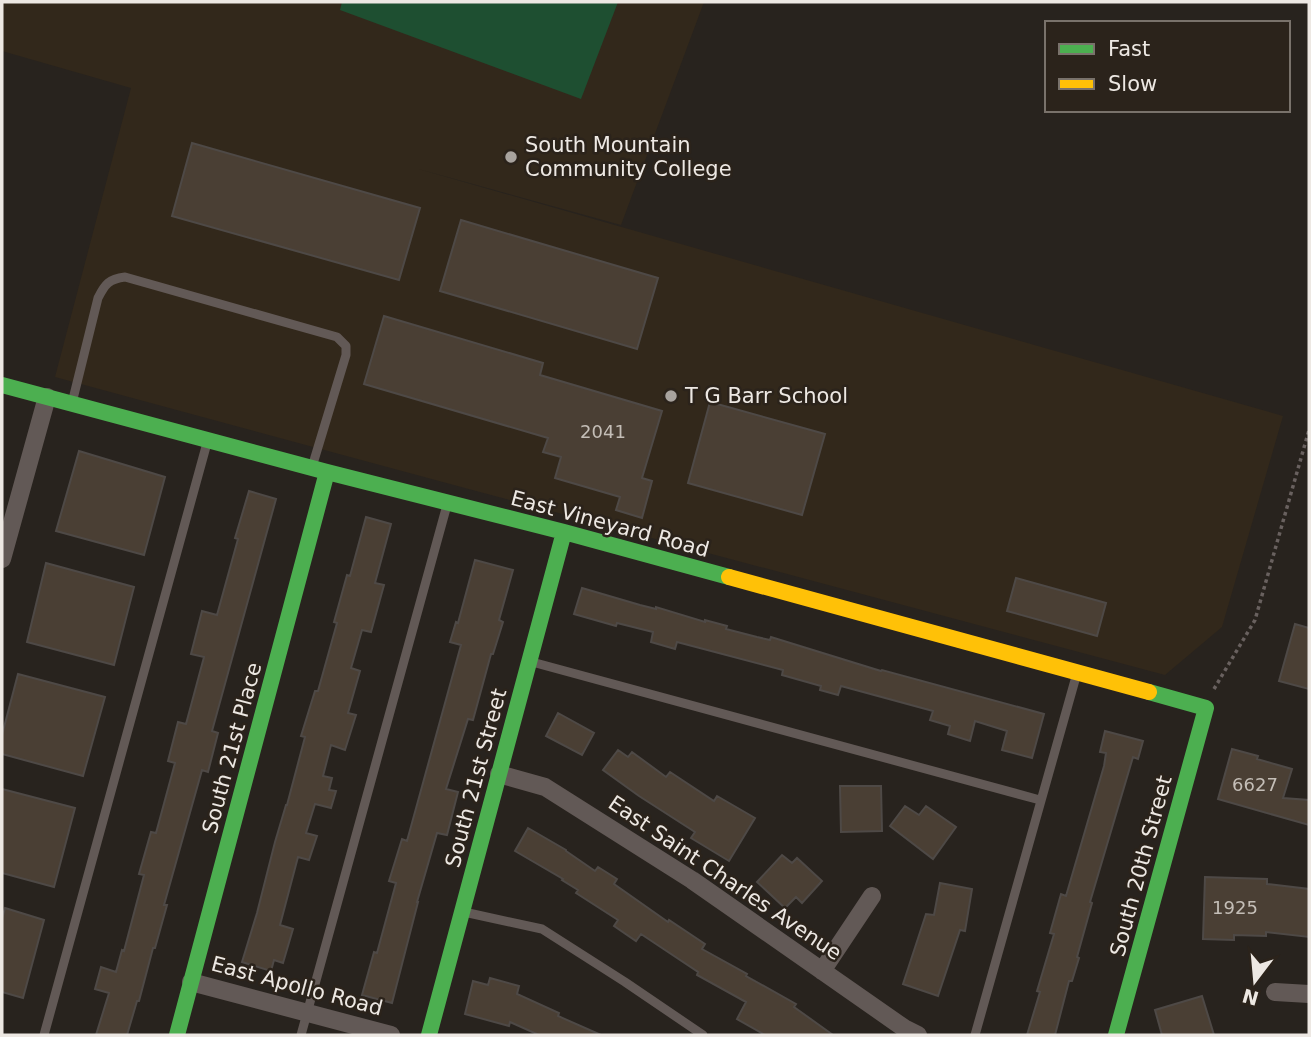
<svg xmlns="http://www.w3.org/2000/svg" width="1311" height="1037" viewBox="0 0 1311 1037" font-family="'DejaVu Sans',sans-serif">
  <rect width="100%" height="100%" fill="#28231e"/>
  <path fill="#32281b" d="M2 2H704L621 225 415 168 1283 416 1222 627 1165 675 465 488 55 377 131 88 2 51Z"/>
  <path fill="#1e4f31" d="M342 2H618L581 99 340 10Z"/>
  <path fill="#4a3f34" stroke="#4e4946" stroke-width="2" d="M192 143 420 208 399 280 172 216Z
    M461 220 658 278 637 349 440 291Z
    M384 316 543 363 540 375 662 411 642 478 652 481 642 518 616 510 620 497 555 478 561 457 543 452 548 438 364 384Z
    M710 402 825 434 802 515 688 483Z
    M79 451 165 477 144 555 56 531Z
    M249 491 276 499 212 731 218 733 208 772 202 770 164 905H167L155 948H153L139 1001H137L127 1035H96L109 993 95 989 101 967 116 972 122 950 124 951 144 875 139 874 151 832 156 833 175 763 168 761 178 722 186 724 204 657 191 654 202 611 217 615 238 539 235 538Z
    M366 517 391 524 375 583 384 585 371 632 362 630 351 668 360 671 348 713 356 715 345 750 331 745 323 776 332 778 329 790 336 791 331 808 315 804 306 833 317 836 309 860 298 857 280 925 293 929 283 963 274 960 271 971 242 962 257 913 275 842 286 805H287L305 737 301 736 315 691H318L337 623 334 622 347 575 350 576Z
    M475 560 513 570 499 620 503 622 493 654H491L473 720 468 719 446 789 458 792 447 835 437 833 417 902H418L392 1003 362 995 374 952 377 953 396 883 389 881 402 839 407 841 461 645 450 642 456 622 458 623Z
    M46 563 134 587 114 665 27 642Z
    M1016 578 1106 603 1097 636 1007 611Z
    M582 588 640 605 656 609V607L705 622V620L727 626 726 629 757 637 770 640 771 637 881 671 882 670 1044 714 1032 758 1002 750 1007 731 975 721 970 741 948 734 950 726 930 720 933 711 841 686 838 695 820 690 821 686 782 675 783 670 677 642 675 649 651 642 653 632 617 623 616 626 574 614Z
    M1295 624 1309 628V689L1279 681Z
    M18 674 105 697 83 776 2 754V735Z
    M558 713 594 733 582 755 546 736Z
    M1105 731 1143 741 1138 759 1133 757 1090 902 1092 903 1077 957 1079 958 1072 981H1069L1055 1035H1027L1040 992 1037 991 1054 934 1050 933 1061 894 1066 896 1104 766 1106 753 1100 752Z
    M1232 749 1258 756 1257 759 1292 769 1283 798 1309 800V825L1218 799Z
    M618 750 628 757 632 752 666 777 670 772 714 801 717 796 755 818 729 861 691 838 695 832 639 796 603 770Z
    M840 786H881L882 831 841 832Z
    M2 789 75 808 54 887 2 873Z
    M905 806 919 815 926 806 956 827 933 859 890 826Z
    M528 828 566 850V851L595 871 598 867 617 879 614 884 668 922 669 920 705 944 702 949 747 974 746 976 796 1004 794 1007 833 1035H765L737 1019 746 1002 697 975 698 972 641 934 636 941 614 926 618 920 576 893 578 890 562 880 563 879 515 851Z
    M782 855 792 863 797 858 822 881 802 903 796 897 785 908 757 882Z
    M1205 877 1267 879V884L1309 889V937L1266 932V936L1234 935V940L1203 939Z
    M940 883 972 889 965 931 960 930 938 996 903 984 926 914 934 915Z
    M5 908 44 920 23 998 2 992V919Z
    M490 978 519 986 517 994 559 1013 558 1016 601 1035H539L510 1022 509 1026 465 1014 473 981 488 985Z
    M1202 996 1214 1035H1162L1155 1010Z"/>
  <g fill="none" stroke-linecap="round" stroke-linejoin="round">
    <path stroke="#69615f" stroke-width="3.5" stroke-dasharray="3.5 3.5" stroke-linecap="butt" d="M1214 689 1255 620 1309 430"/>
    <path stroke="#625956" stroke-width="9" d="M72 403 98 298C105 284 109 279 125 277L337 337 346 346V355L312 467
      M532 662 1040 800
      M464 912 542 929 625 982 703 1035
      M44 1035 207 443
      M301 1035 447 505
      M975 1035 1077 673"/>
    <path stroke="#625956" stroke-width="18" d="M2 559 47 397
      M499 774 545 787 692 880 904 1028 918 1035
      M822 971 872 896
      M191 982 391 1035
      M1275 992 1309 994"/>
    <path stroke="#4caf50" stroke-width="16" d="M2 385 327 472 564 532 729 577
      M177 1035 327 472
      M429 1035 564 532
      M1116 1035 1206 708 1149 692"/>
    <path stroke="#ffc107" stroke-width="16" d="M729 577 1149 692"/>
  </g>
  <g fill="#a8a39e" stroke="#2b231b" stroke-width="2.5">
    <circle cx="511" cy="157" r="7"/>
    <circle cx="671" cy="396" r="7"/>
  </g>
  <g text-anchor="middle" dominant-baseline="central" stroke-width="5" stroke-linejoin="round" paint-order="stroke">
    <g font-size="18" fill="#c4beb7">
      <text x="603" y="431">2041</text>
      <text x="1255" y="784">6627</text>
      <text x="1235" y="907">1925</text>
    </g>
    <g font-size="21" fill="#ede8e3" stroke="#2b231b" text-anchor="start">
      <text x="525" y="145">South Mountain<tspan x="525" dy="24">Community College</tspan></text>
      <text x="685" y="396">T G Barr School</text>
    </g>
    <g font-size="21" fill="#ede8e3" stroke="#2b231b">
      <text transform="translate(610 524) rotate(15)">East Vineyard Road</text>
      <text transform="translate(232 748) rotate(-75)">South 21st Place</text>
      <text transform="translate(476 778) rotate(-75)">South 21st Street</text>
      <text transform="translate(1141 866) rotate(-75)">South 20th Street</text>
      <text transform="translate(725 878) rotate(34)">East Saint Charles Avenue</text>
      <text transform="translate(297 986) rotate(15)">East Apollo Road</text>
    </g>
  </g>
  <rect width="1311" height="1037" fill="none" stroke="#ede8e3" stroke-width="7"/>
  <rect x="1045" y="21" width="245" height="91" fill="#2b231b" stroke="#79726b" stroke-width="2"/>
  <rect x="1059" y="44" width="35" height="10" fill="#4caf50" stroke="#79726b" stroke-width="2"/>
  <text x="1108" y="56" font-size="21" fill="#ede8e3">Fast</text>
  <rect x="1059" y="79" width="35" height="10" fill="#ffc107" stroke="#79726b" stroke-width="2"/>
  <text x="1108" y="91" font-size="21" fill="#ede8e3">Slow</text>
  <g transform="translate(1255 981) rotate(196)" stroke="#2b231b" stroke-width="5" paint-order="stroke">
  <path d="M0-5L12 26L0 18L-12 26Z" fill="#ede8e3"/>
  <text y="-10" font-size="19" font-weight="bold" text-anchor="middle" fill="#ede8e3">N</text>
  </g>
</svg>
